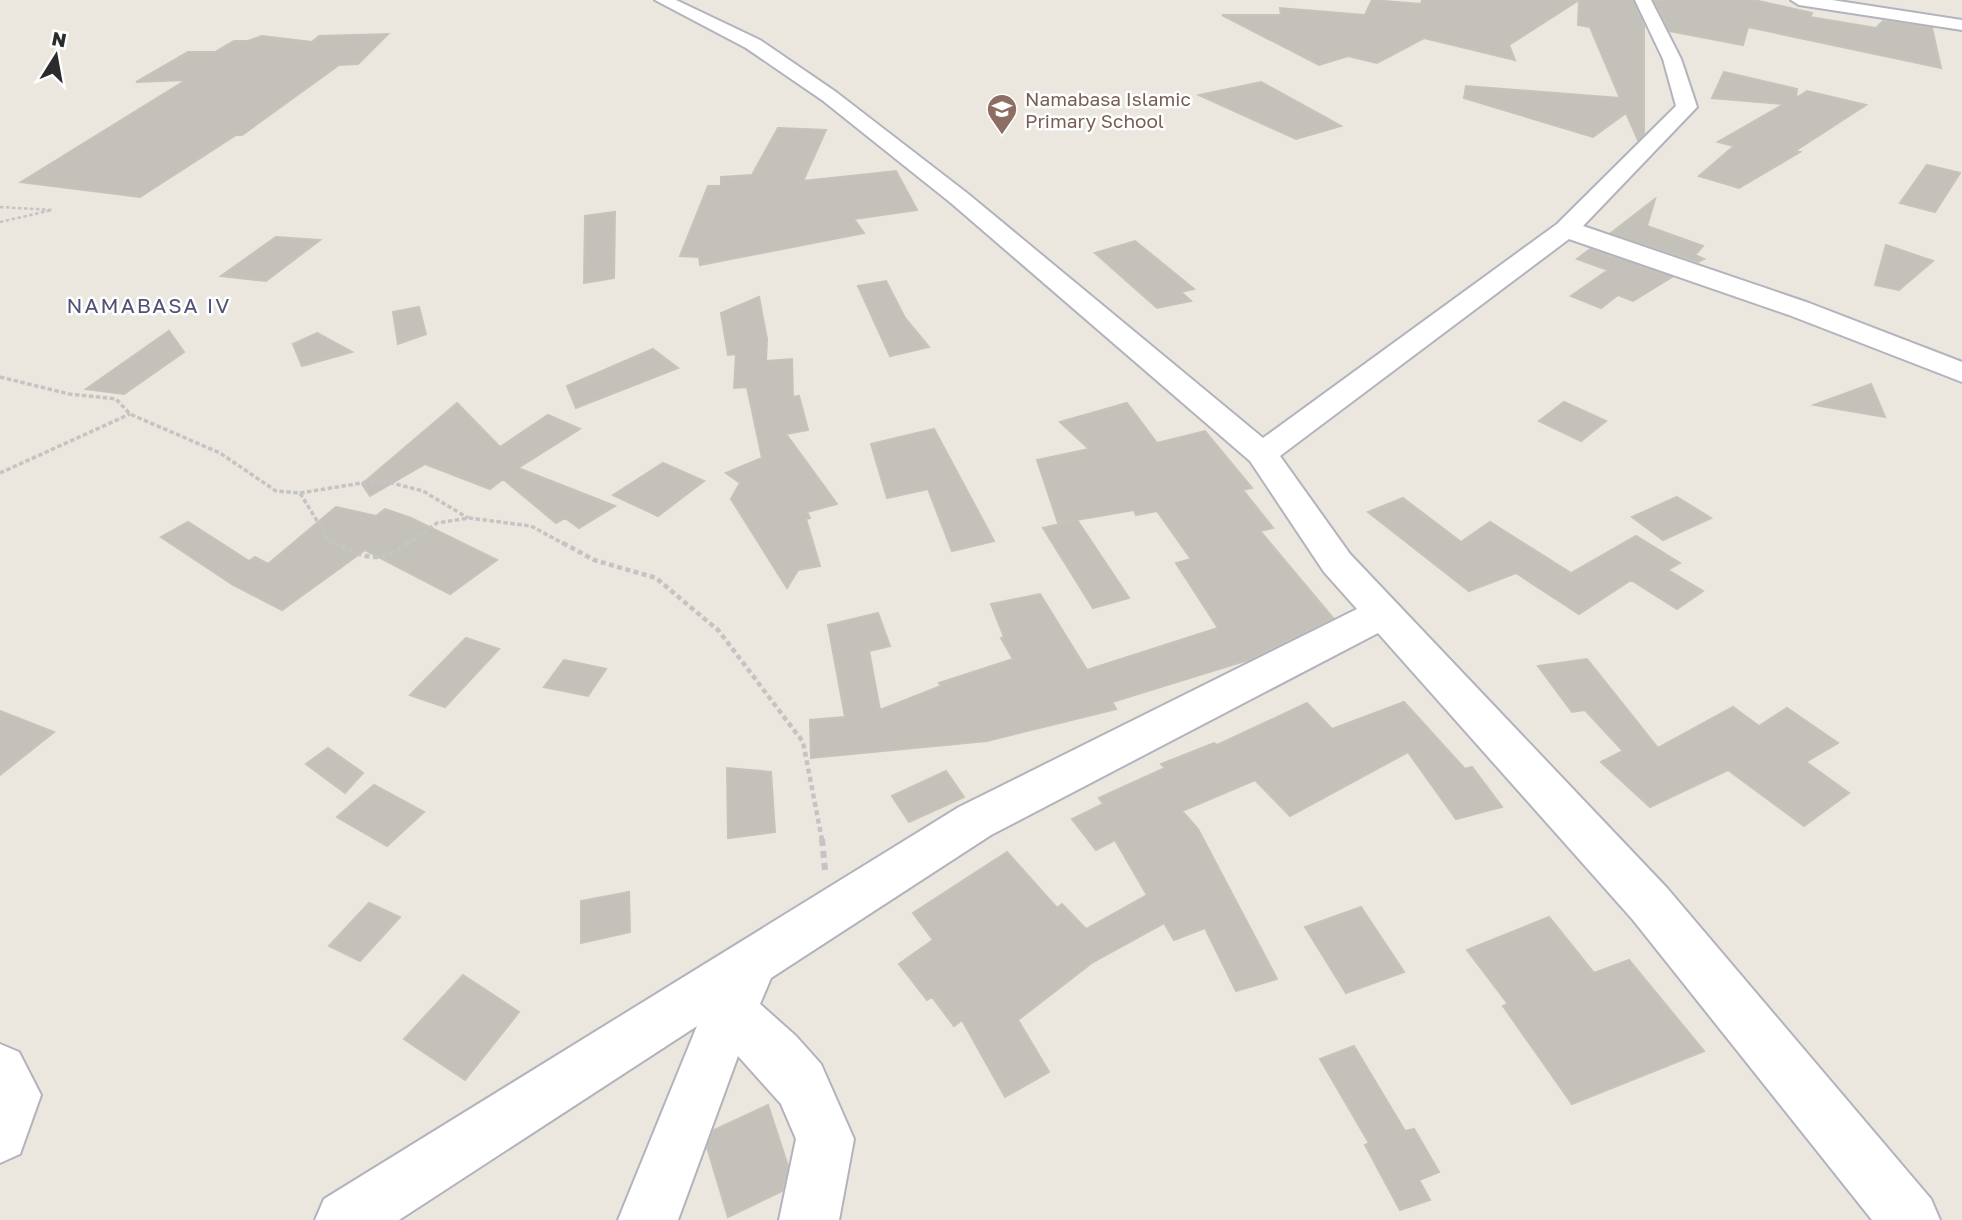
<svg xmlns="http://www.w3.org/2000/svg" width="1962" height="1220" viewBox="0 0 1962 1220" font-family="'Golos Text',sans-serif">
  <rect width="100%" height="100%" fill="#ebe7df"/>
  <path fill="#c4c1ba" stroke="#c7c3b9" stroke-width="2" d="M1372 0 1421 4 1422 0H1633L1644 26V134L1638 140 1626 113 1593 137 1464 98 1466 86 1620 98 1590 27 1578 25 1579 0 1509 45 1515 60 1424 38 1377 63 1348 56 1319 65 1222 15H1281L1280 8 1365 15Z
    M1654 0H1754L1812 13 1810 17 1876 28 1883 21 1932 28 1941 68 1748 27 1743 45 1670 31Z
    M388 34 358 64 339 65 242 135H236L140 197 21 182 186 80 136 82 188 52H215L234 41H248L262 36 312 42 319 36Z
    M1724 72 1797 89 1796 98 1807 91 1866 105 1795 151 1800 152 1739 188 1699 176 1734 146 1718 142 1784 104 1712 98Z
    M1261 82 1341 126 1296 139 1199 95Z
    M778 128 826 130 803 181 896 171 917 210 854 219 864 233 700 265 699 257 680 256 708 186H721V177L752 175Z
    M1927 165 1960 173 1935 212 1900 203Z
    M1655 199 1647 226 1703 246 1695 255 1704 259 1698 262 1611 233Z
    M615 212 614 278 584 283 585 216Z
    M276 237 320 240 266 281 221 276Z
    M1135 241 1194 289 1181 292 1191 301 1157 308 1095 253Z
    M1886 245 1933 261 1899 290 1875 285Z
    M1590 249 1672 277 1633 301 1618 295 1601 308 1571 296 1608 270 1577 259Z
    M886 281 905 318 929 347 890 356 858 286Z
    M759 297 767 339 766 361 792 359 793 397 799 396 808 430 786 434 837 504 807 512 810 518 806 519 820 566 798 570 787 588 731 499 740 483 726 473 762 458 747 387 734 388 736 354 728 355 721 313Z
    M419 307 426 334 398 344 393 312Z
    M169 331 184 352 124 394 86 389Z
    M317 333 352 352 302 366 293 344Z
    M653 349 678 368 576 408 567 386Z
    M1871 384 1885 417 1814 405Z
    M1564 402 1606 421 1581 441 1539 421Z
    M457 403 500 447 548 415 580 429 518 468 615 506 579 528 565 518 556 523 503 479 490 489 425 464 370 496 362 484Z
    M1127 403 1157 443 1205 431 1252 488 1243 490 1273 528 1260 531 1333 618 1248 660 1112 702 1116 709 987 741 811 758 810 720 845 717 828 625 878 613 890 646 869 651 880 710 941 686 939 683 1013 659 1001 638 1004 637 991 604 1040 594 1087 670 1218 628 1176 563 1191 559 1157 511 1136 515 1134 510 1058 523 1037 460 1089 449 1060 422Z
    M934 429 994 541 952 551 928 489 887 498 871 444Z
    M663 463 704 481 658 516 613 495Z
    M1677 497 1711 518 1663 540 1632 517Z
    M1403 498 1461 542 1490 522 1571 573 1636 536 1680 563 1668 570 1703 591 1677 609 1631 580 1579 614 1516 573 1469 591 1368 512Z
    M336 507 376 516 385 509 411 518 497 560 450 594 365 550 282 610 233 585 161 537 188 522 249 561 255 557 268 564Z
    M1077 520 1129 598 1093 608 1043 528Z
    M466 638 499 649 445 707 410 695Z
    M1587 659 1658 748 1733 707 1759 726 1787 708 1838 743 1806 762 1849 793 1804 826 1728 770 1650 807 1601 762 1623 751 1585 710 1572 712 1538 666Z
    M564 660 606 669 588 696 544 687Z
    M1404 702 1465 769 1472 767 1502 807 1456 819 1408 752 1290 816 1255 780 1182 811 1198 829 1277 979 1236 991 1205 928 1174 940 1164 923 1093 962 1018 1020 1049 1072 1005 1097 962 1020 954 1026 932 997 927 1000 899 964 933 940 913 913 1007 852 1057 908 1062 904 1086 929 1147 895 1115 840 1096 850 1072 819 1103 804 1099 798 1165 768 1161 764 1214 743 1217 745 1307 703 1332 729Z
    M0 711 54 732 0 775Z
    M328 748 363 773 345 793 306 764Z
    M727 768 771 772 775 832 728 838Z
    M946 771 964 797 909 822 892 796Z
    M374 785 424 812 387 846 337 817Z
    M629 892 630 932 581 943V901Z
    M369 903 400 917 360 961 329 946Z
    M1361 907 1404 972 1346 993 1305 927Z
    M1549 917 1594 973 1629 960 1704 1051 1572 1104 1503 1006 1508 1004 1467 950Z
    M463 975 519 1012 465 1080 404 1039Z
    M1354 1046 1405 1131 1414 1129 1439 1172 1419 1180 1430 1200 1400 1210 1365 1145 1369 1143 1320 1059Z
    M768 1105 788 1166 782 1191 728 1217 707 1147 714 1130Z"/>
  <g fill="none" stroke-linecap="round" stroke-linejoin="round">
    <g stroke="#b2b3bd" stroke-width="4">
      <path id="minor" d="M655 0H676L760 40 836 92 967 193 1263 438 1557 224 1676 106 1663 59 1635 0H1651L1681 59 1697 107 1583 226 1809 303 1962 362V382L1789 315 1569 239 1280 456 1350 554 1667 888 1931 1199 1940 1220H1872L1633 920 1378 633 991 835 771 978 760 1004 796 1036 821 1064 854 1139 839 1220H779L796 1139 781 1104 738 1056 678 1220H618L697 1026 399 1220H315L324 1199 959 807 1357 609 1324 572 1250 461 951 203 822 100 746 48Z
        M1791 0H1832L1962 20V30L1799 5Z
        M0 1044 19 1052 41 1095 20 1154 0 1163Z"/>
    </g>
    <path stroke="#c4c4c4" stroke-width="2.5" stroke-dasharray="3.5 2.5" stroke-linecap="butt" d="M0 207 52 210 0 222"/>
    <path stroke="#c4c4c4" stroke-width="3.5" stroke-dasharray="4.5 2.5" stroke-linecap="butt" d="M0 377 69 394 116 399 130 414 220 453 276 491 300 493 330 542 338 545
      M0 473 130 414
      M300 493 380 480 423 491 468 518
      M406 545 437 523 469 518 531 526 566 545"/>
    <path stroke="#c4c4c4" stroke-width="4.5" stroke-dasharray="5 3.5" stroke-linecap="butt" d="M333 543C368 557 375 566 408 543
      M563 543 594 560 656 578 719 631 803 742 822 840"/>
    <path stroke="#c4c4c4" stroke-width="6" stroke-dasharray="7 5" stroke-linecap="butt" d="M822 839 825 870"/>
    <use href="#minor" fill="#fff" fill-rule="evenodd"/>
  </g>
  <defs>
    <g id="school-pin" transform="scale(1.575)"><path d="M0 17L-7.5 6A9.5 9.5 0 1 1 7.5 6Z" fill="#8d6e63" stroke="#fff"/><path d="M0-5L7-2L0 1L-7-2ZM-4 1L0 2.5L4 1V4Q0 6-4 4Z" fill="#fff"/></g>
  </defs>
  <g fill-rule="evenodd">
    <use href="#school-pin" x="1002" y="109"/>
  </g>
  <g text-anchor="middle" dominant-baseline="central" stroke-width="5" stroke-linejoin="round" paint-order="stroke">
    <g font-size="19" fill="#785e54" stroke="#fff" text-anchor="start">
      <text x="1025" y="98">Namabasa Islamic<tspan x="1025" dy="22">Primary School</tspan></text>
    </g>
    <g font-size="21" letter-spacing="2" fill="#505277" stroke="#fff">
      <text x="149" y="305">NAMABASA IV</text>
    </g>
  </g>
  <g transform="translate(56 56) rotate(11)" stroke="#ffffff" stroke-width="5" paint-order="stroke">
  <path d="M0-5L12 26L0 18L-12 26Z" fill="#2b2b2b"/>
  <text y="-10" font-size="19" font-weight="bold" text-anchor="middle" fill="#2b2b2b">N</text>
  </g>
</svg>
